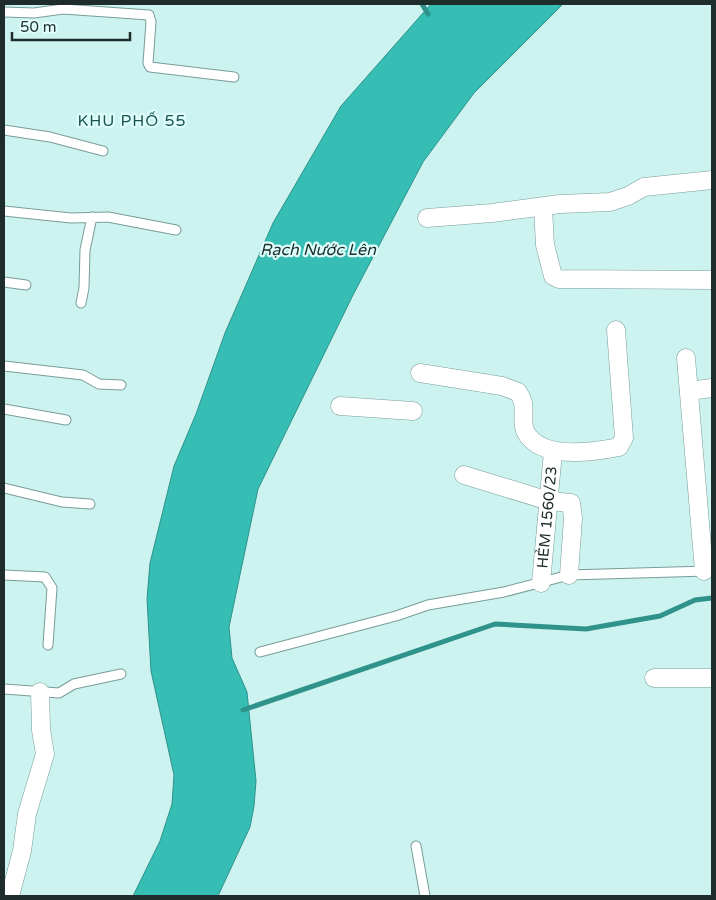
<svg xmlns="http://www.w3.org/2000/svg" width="716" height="900" viewBox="0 0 716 900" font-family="'Varela Round',sans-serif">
  <rect width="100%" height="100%" fill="#ccf3ef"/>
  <path fill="#36beb4" stroke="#2f928b" d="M431 4H563L474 93 423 162 353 295 258 489 229 627 232 658 247 692 256 781 254 806 250 827 218 896H133L160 841 172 804 174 775 151 671 147 599 150 563 174 466 196 414 225 333 273 223 341 106Z"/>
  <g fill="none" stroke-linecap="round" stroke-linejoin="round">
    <path stroke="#2f928b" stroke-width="5" d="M422 4 428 14
      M243 710 495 624 586 629 660 616 695 600 712 598"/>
    <g stroke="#799d99" stroke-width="11">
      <path id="service" d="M4 12 34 13 63 9 149 15 151 22 148 63 150 67 234 77
        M4 130 50 137 103 151
        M4 211 71 218 108 217 176 230
        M4 282 26 285
        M81 303 84 288 85 250 92 217
        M4 366 83 375 99 384 121 385
        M4 409 66 420
        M4 488 62 502 90 504
        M4 575 45 577 52 588 48 645
        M260 652 396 616 428 605 504 592 569 575 707 571
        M4 689 59 693 74 684 121 674
        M416 846 425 896"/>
    </g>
    <g stroke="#799d99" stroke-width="19">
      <g id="minor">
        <path d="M543 207 545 245 553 276 559 279 712 280"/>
        <path d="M427 218 492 213 560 204 610 202 628 196 644 187 712 180"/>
        <path d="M686 358 704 571"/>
        <path d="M420 373 502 386 518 392C520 395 522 399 523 403 525 414 520 427 529 437 547 459 594 452 619 447L624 438 616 330"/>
        <path d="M689 391 712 388"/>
        <path d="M340 406 413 411"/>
        <path d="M464 475 549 501 571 503 573 518 569 575"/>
        <path id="s1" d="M541 583 553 452"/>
        <path d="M654 678H712"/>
        <path d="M10 896 22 851 27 814 45 754 41 730 40 692"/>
      </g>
    </g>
    <use href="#service" stroke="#fff" stroke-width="9"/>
    <use href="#minor" stroke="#fff" stroke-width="18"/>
  </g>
  <g text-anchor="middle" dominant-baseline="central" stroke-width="4.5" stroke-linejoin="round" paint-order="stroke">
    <g font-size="15" fill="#1e2d2b" stroke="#dffefb">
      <text stroke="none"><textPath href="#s1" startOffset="66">HẺM 1560/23</textPath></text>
    </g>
    <g font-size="16" letter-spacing="1" fill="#19544f" stroke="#dffefb">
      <text x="132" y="121">KHU PHỐ 55</text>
    </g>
    <g font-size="16" font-style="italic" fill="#192f2d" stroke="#dffefb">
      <text x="318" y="250">Rạch Nước Lên</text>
    </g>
  </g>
  <rect width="716" height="900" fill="none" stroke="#1e2d2b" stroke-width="10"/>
  <path d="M12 32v8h118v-8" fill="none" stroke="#1e2d2b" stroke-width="2.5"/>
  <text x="20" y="32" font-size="15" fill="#1e2d2b" stroke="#dffefb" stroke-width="4" paint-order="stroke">50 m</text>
</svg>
